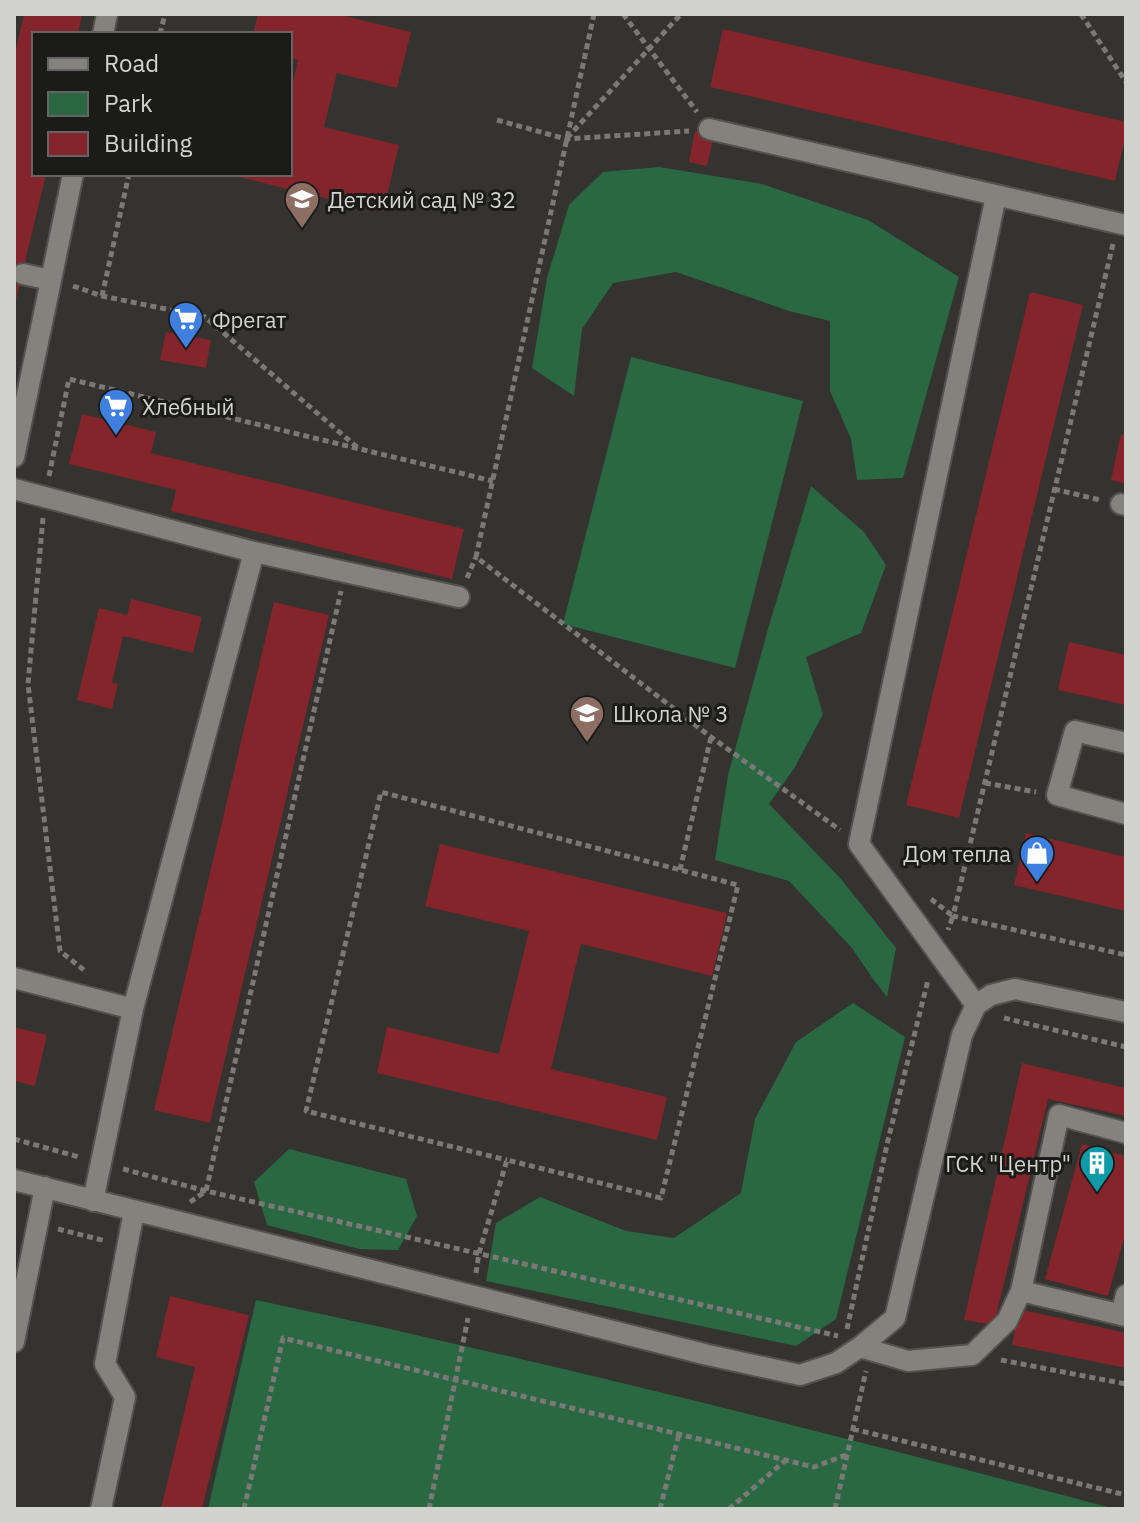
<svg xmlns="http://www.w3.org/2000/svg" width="1140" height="1523" viewBox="0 0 1140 1523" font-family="'IBM Plex Sans',sans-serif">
  <rect width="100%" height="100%" fill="#34332f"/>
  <path fill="#296842" d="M659 167 762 184 868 220 959 277 903 478 857 480 851 439 830 391V321L789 311 676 272 613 283 582 329 574 396 532 368 547 278 569 205 603 172Z
    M631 357 803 401 735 668 563 624Z
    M811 486 864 532 886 565 861 633 806 657 823 714 795 767 769 804 841 879 896 948 887 997 873 979 852 948 789 881 715 860 728 775 768 629Z
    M853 1003 905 1037 836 1319 796 1346 486 1281 496 1223 540 1197 626 1231 674 1238 741 1193 755 1119 796 1042Z
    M289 1149 406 1179 417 1216 398 1250 359 1249 267 1225 254 1182Z
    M256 1300C545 1361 830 1433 1115 1509H208Z"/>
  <path fill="#84242b" d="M24 14H82L78 34H34V174H46L15 304 14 59Z
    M258 14H337L411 32 397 88 337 73 324 127 399 145 383 212 230 175 290 174V95L298 60 290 58V34H253Z
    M723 29 1126 122V134L1115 181 710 87Z
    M695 131 714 135 707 166 689 162Z
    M1030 292 1083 305 959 818 906 805Z
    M166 332 211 340 206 368 160 360Z
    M82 414 156 432 151 453 464 529 452 579 171 511 176 490 69 464Z
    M1121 434 1126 436V484L1111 480Z
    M131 599 202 617 193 653 123 636 112 683 118 684 112 709 77 700 99 608 127 615Z
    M274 602 329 615 210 1123 154 1110Z
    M1069 642 1126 655V705L1058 690Z
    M1026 833 1126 857V911L1014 885Z
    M440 844 727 913 712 976 581 944 551 1069 667 1097 657 1140 377 1073 387 1027 499 1054 529 931 425 906Z
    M14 1027 47 1035 35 1086 14 1081Z
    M1022 1063 1126 1088V1116L1048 1099 994 1325 964 1320Z
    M1082 1144 1126 1156V1231L1108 1296 1045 1279Z
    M170 1296 249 1315 202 1509H161L195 1367 156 1357Z
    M1019 1309 1126 1333V1368L1012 1345Z"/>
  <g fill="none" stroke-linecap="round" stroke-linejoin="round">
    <g stroke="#53524f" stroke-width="24">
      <path id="minor" d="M103 34 107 14
        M709 129 1126 225
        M51 280 73 174
        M14 457 51 280 23 274
        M14 489 254 552 133 1009 93 1201
        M1121 504 1126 505
        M254 552 459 597
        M1126 743 1075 731 1057 795 1126 814
        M14 978 133 1009
        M976 1005 859 844 996 196
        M14 1180 708 1355 800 1375 836 1363 860 1347 895 1318 962 1035 976 1005 991 995 1015 989 1126 1012
        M1021 1291 1126 1316
        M1121 1315 1126 1295
        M14 1342 45 1187
        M860 1347 908 1361 972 1355 1007 1321 1021 1291 1059 1115 1126 1133
        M101 1509 125 1397 105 1364 134 1211"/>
    </g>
    <path stroke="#7a7976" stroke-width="5" stroke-dasharray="6 4" stroke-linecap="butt" d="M594 14 476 557 711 737 840 830
      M623 14 697 112
      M1081 14 1126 82
      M160 34 165 14
      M497 120 566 139 689 131
      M567 138 681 14
      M1113 244 953 916 1126 955
      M73 286 102 296 205 317 358 448
      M102 296 129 174
      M49 476 69 379 493 481
      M1054 489 1100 500
      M43 518 28 684 60 951 84 970
      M467 578 476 557
      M985 783 1036 792
      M680 870 711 737
      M931 899 953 916 948 930
      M1004 1018 1126 1047
      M14 1139 79 1157
      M123 1169 206 1191 838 1336
      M190 1202 206 1191 341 591
      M58 1229 106 1241
      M476 1273 479 1253 507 1160 661 1198 738 885 381 792 306 1111 507 1160
      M847 1329 888 1140 928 980
      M1001 1360 1126 1384
      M853 1429 1126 1495
      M244 1509 283 1338 814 1467 846 1455
      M429 1509 468 1318
      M660 1509 679 1434
      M729 1509 786 1460
      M835 1509 866 1371"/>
    <use href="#minor" stroke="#83827d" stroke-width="20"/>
  </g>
  <defs>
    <g id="school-pin" transform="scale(1.8)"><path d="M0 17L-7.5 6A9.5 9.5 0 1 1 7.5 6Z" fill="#8d6e63" stroke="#1b1b19"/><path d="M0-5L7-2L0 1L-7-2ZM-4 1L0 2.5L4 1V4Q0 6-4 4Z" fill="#fff"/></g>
    <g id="supermarket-pin" transform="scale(1.8)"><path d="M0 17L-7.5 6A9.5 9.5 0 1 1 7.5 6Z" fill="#3f7fe0" stroke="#1b1b19"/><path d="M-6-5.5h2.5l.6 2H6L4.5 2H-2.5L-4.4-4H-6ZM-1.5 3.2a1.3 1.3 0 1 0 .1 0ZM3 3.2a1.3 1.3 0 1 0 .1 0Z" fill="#fff"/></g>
    <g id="shop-pin" transform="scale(1.8)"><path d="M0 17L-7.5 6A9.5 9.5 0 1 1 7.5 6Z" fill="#3f7fe0" stroke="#1b1b19"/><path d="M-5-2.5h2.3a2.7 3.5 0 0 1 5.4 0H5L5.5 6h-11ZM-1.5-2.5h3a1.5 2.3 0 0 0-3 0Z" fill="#fff"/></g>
    <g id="building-pin" transform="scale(1.8)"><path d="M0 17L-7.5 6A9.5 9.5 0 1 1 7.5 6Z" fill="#0f9aa8" stroke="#1b1b19"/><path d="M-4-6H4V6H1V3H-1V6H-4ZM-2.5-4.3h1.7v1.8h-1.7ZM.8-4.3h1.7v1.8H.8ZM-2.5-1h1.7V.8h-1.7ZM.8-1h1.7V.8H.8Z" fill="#fff"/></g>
  </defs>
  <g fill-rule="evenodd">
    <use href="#school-pin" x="302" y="199"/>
    <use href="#supermarket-pin" x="186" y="319"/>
    <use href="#supermarket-pin" x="116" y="406"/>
    <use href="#school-pin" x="587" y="713"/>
    <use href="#shop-pin" x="1037" y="853"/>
    <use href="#building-pin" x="1097" y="1163"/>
  </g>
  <g text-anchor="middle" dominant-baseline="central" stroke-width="6" stroke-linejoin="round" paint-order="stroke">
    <g font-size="22" fill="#d2d2cf" stroke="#1b1b19" text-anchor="start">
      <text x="328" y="199">Детский сад № 32</text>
      <text x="212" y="319">Фрегат</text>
      <text x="142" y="406">Хлебный</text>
      <text x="613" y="713">Школа № 3</text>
      <text x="1011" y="853" text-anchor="end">Дом тепла</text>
      <text x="1071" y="1163" text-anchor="end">ГСК "Центр"</text>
    </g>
  </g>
  <rect width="1140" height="1523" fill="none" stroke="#d2d2cf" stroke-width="32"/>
  <rect x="32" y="32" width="260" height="144" fill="#1b1b19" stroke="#646462" stroke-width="2"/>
  <rect x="48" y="58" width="40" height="12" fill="#83827d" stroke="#646462" stroke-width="2"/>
  <text x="104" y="72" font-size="24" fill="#d2d2cf">Road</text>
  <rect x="48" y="92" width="40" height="24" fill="#296842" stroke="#646462" stroke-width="2"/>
  <text x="104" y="112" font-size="24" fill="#d2d2cf">Park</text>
  <rect x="48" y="132" width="40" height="24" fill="#84242b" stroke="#646462" stroke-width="2"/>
  <text x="104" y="152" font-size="24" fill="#d2d2cf">Building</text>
</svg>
